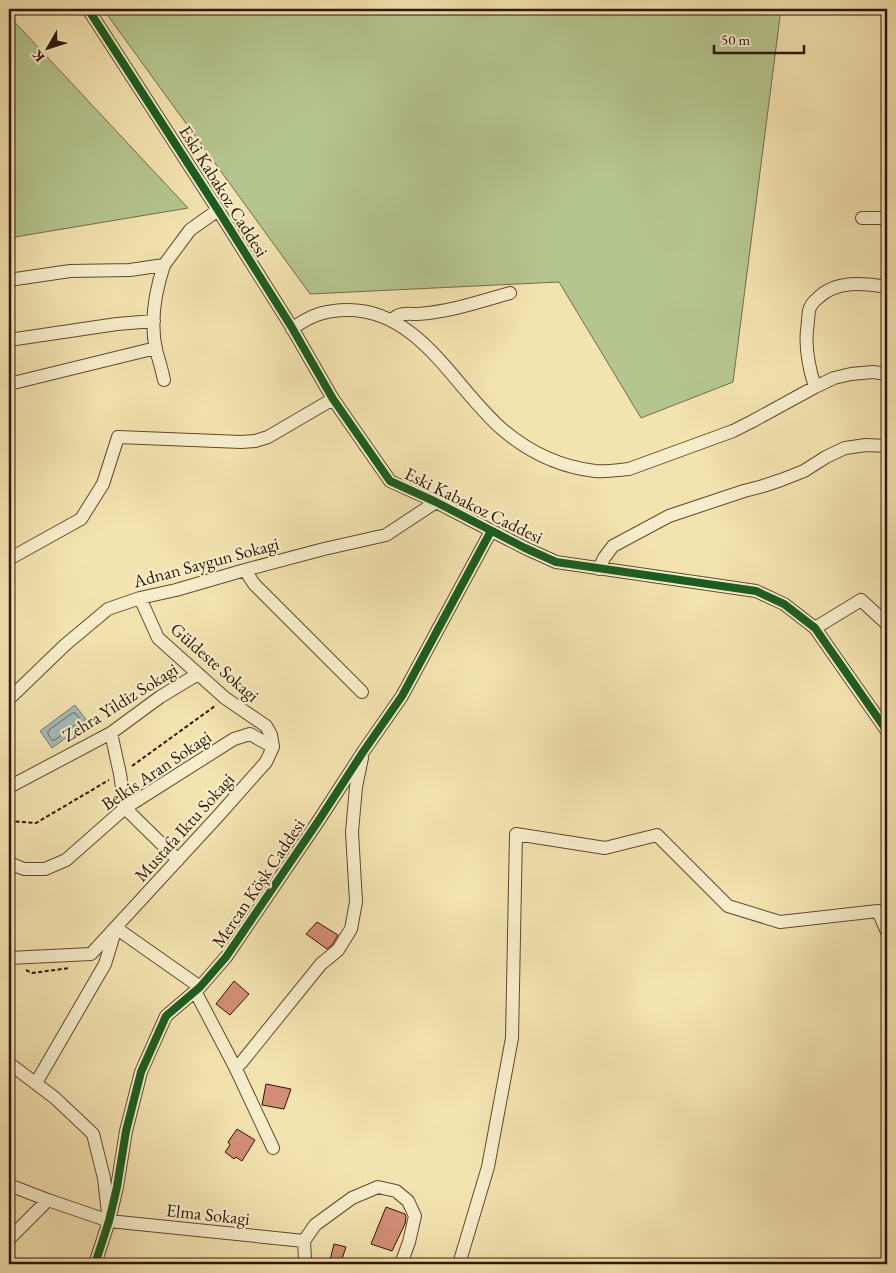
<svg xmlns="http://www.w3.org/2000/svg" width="896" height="1273" viewBox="0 0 896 1273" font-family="'EB Garamond',serif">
  <rect width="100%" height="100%" fill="#f3e3af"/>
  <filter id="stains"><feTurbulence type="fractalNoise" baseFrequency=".004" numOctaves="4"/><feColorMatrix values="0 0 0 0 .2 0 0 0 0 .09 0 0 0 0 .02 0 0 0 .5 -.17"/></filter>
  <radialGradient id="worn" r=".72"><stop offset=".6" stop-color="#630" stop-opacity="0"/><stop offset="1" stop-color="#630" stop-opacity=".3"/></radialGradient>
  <path fill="#b5c58f" stroke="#726d4a" d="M103 9H781L733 382 641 418 559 282 310 294Z
    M9 16 188 208 9 238Z"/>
  <path fill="#a3bbb8" stroke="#757970" d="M75 705 88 722 52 748 40 731Z"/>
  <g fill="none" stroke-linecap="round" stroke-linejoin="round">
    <path stroke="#6a685e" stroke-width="1" d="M73 713H75L80 719 79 722 55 740H52L48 734V731Z"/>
  </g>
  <path fill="#d38e77" stroke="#301505" d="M317 922 338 935 332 945 327 949 306 934Z
    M234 981 249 994 230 1015 216 1004Z
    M266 1084 291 1089 284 1109 262 1105Z
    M237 1129 255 1140 242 1161 236 1157 234 1159 225 1152 230 1145 228 1142Z
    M386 1207 405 1214 406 1217 405 1224 392 1251 371 1244Z
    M334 1244 346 1247 341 1262 330 1260Z"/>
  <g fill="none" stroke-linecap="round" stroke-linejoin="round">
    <g stroke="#614830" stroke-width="14">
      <path id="minor" d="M88 9 218 210 291 326 333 399 390 481 436 502 525 548 556 562 756 591 784 604 815 628 887 731
        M862 218H887
        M164 265C155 292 150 322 156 350 159 360 162 370 164 380
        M9 280 70 271 130 270 164 265 190 230 218 210
        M392 320C399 312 408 314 417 314 449 312 479 302 510 293
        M292 329C310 315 326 310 348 310 420 310 455 389 503 430 529 452 561 467 595 471 607 472 618 470 629 469L733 431 751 422 815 387 834 378 851 374 873 372 887 374
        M9 340 117 324 154 321
        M9 384 156 348
        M815 387C809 368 805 349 807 330 808 324 808 317 809 311 810 306 814 301 818 298 836 280 864 283 887 287
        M9 559 81 519 103 484 118 437 241 442 255 441 268 437 333 399
        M599 569 604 558 613 546 669 516 744 491 763 486 781 480 804 471 826 457 845 448 866 445 887 446
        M245 570 254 584 362 692
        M140 598 158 638 225 698 266 726 271 735 273 747
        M815 628 861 600 887 624
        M9 699 65 645 108 609 140 598 176 590 245 570 324 549 386 535 436 502
        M111 733 120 774 125 808 178 860
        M9 787 111 733 160 697 198 674
        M9 863 24 869H45L66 860 125 808 234 739 250 734 273 747
        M9 958 91 954 219 815 266 762 273 747
        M195 991 235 1067
        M9 1064 14 1067 55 1098 93 1134 104 1178 108 1213
        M36 1083 105 964 116 928 200 987
        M273 1148 235 1067 241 1063 321 964 338 950 351 929 356 902 352 832 356 787 362 758
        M9 1185 48 1200 109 1221 304 1241
        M9 1239 48 1200
        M95 1264 109 1221 117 1187 126 1131 141 1072 166 1016 200 987 226 957 319 820 363 752 402 696 491 531
        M304 1264 305 1259 304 1241 315 1225 352 1198 378 1187 396 1191 408 1201 415 1216 409 1242 401 1264
        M459 1264 488 1167 512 1038 516 834 605 848 657 835 728 906 780 922 878 911 887 932"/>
    </g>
    <path stroke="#301505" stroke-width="2" stroke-dasharray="4 2.5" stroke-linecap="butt" d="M132 766 215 706
      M9 821 36 823 109 780
      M26 970 32 973 70 968"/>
    <use href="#minor" stroke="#f7edcb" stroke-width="12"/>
    <g stroke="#f7edcb" stroke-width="11">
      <path id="cycleway" d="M88 9 218 210 291 326 333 399 390 481 436 502 525 548 556 562 756 591 784 604 815 628 887 731
        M95 1264 109 1221 117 1187 126 1131 141 1072 166 1016 200 987 226 957 319 820 363 752 402 696 491 531"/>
    </g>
    <use href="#cycleway" stroke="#1b5e20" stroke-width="8"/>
  </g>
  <g text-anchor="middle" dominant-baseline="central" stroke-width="4.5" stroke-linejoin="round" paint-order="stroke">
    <g font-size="18" fill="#301505" stroke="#f7edcb">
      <text transform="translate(224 191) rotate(58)">Eski Kabakoz Caddesi</text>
      <text transform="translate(474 505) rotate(26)">Eski Kabakoz Caddesi</text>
      <text transform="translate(206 562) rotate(-15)">Adnan Saygun Sokagi</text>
      <text transform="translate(215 662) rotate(41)">Güldeste Sokagi</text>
      <text transform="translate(120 702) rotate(-32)">Zehra Yildiz Sokagi</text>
      <text transform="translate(156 770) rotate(-34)">Belkis Aran Sokagi</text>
      <text transform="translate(184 827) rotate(-48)">Mustafa Iktu Sokagi</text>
      <text transform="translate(258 883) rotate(-56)">Mercan Köşk Caddesi</text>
      <text transform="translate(208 1214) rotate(6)">Elma Sokagi</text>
    </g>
  </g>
  <rect width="896" height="1273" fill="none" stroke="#f3e3af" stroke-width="30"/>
  <rect x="10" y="10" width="876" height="1253" fill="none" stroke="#301505" stroke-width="2.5"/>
  <rect x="15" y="15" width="866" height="1243" fill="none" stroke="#301505"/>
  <g transform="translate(48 48) rotate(231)" stroke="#f7edcb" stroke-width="4" paint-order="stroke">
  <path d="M0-4L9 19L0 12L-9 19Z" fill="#301505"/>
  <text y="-8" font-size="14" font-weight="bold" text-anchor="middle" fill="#301505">K</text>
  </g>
  <path d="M714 45v8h90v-8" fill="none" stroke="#301505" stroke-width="2.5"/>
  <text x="721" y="45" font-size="15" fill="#301505" stroke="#f7edcb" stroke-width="4" paint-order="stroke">50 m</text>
  <rect width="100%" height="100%" filter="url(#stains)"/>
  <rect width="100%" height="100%" fill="url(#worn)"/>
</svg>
